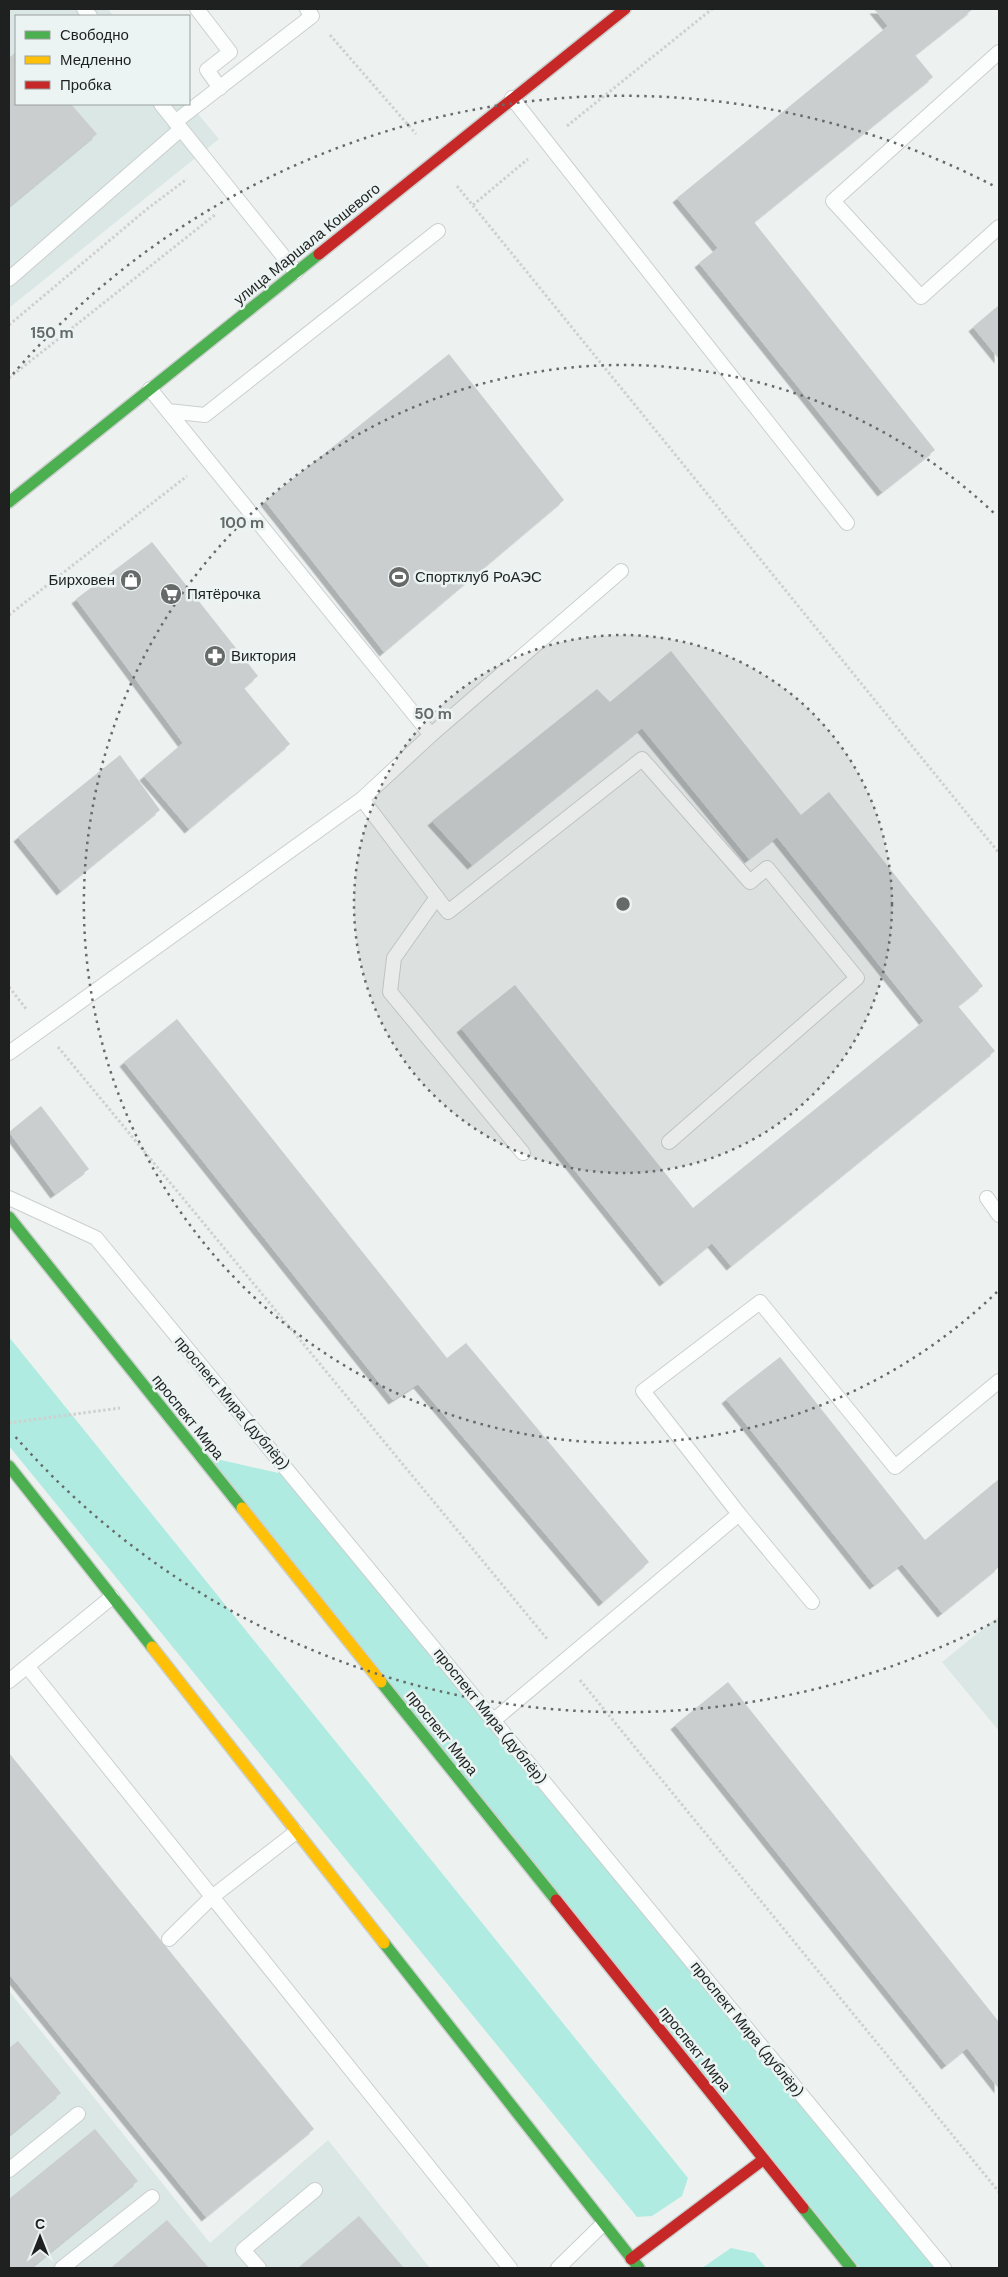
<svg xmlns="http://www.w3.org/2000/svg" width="1008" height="2277" viewBox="0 0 1008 2277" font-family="'DM Sans',sans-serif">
  <defs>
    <filter id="shadow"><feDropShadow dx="-4.5" dy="4.5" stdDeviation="0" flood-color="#0004"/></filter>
  </defs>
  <rect width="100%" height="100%" fill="#edf2f1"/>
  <path fill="#dbe7e4" d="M9 9H108L114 16H16V104L189 103 219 139 9 308Z
    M999 1616V1731L942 1662Z
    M9 1991 210 2243 328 2140 430 2268H9Z"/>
  <path fill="#afebe0" d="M9 1337 688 2178 682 2196 652 2216 637 2217 9 1446Z
    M208 1457 283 1474 937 2268H860Z
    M731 2248 754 2253 766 2268H702Z"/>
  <path fill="#cbcece" filter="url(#shadow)" d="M874 9H973L915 55 933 77 754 222 935 450 882 492 699 263 718 248 677 198 888 26Z
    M16 52V104H71L97 134 9 207V58Z
    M999 305V359L973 327Z
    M449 354 564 500 384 652 265 501Z
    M152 542 258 676 244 688 290 744 189 829 144 776 183 743 76 599Z
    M671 651 801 815 829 792 983 986 958 1006 995 1051 731 1266 712 1243 664 1282 461 1028 515 985 693 1208 924 1021 777 837 749 859 642 728 472 865 432 821 597 689 610 702Z
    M120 755 160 810 61 891 18 837Z
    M177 1019 447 1358 466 1343 649 1562 603 1602 418 1384 393 1400 124 1062Z
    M41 1106 89 1169 55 1194 9 1132Z
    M780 1357 925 1540 999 1479V1567L942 1613 902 1564 874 1585 726 1399Z
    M728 1682 999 2022V2089L967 2048 946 2065 675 1725Z
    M9 1753 314 2129 206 2217 9 1974Z
    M18 2041 61 2093 9 2136V2048Z
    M95 2129 138 2181 31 2268H9V2199Z
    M359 2216 404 2268H298Z
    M167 2220 209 2268H111Z"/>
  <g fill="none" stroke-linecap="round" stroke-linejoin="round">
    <g stroke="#cbcfce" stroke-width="16">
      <path id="lane" d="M84 9 90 16
        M197 9 230 52 207 70 220 88
        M999 52 833 201 921 297 999 227
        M512 98 847 523
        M161 104 296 272
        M175 122 312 16 307 9
        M9 279 181 129
        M150 389 431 735
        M168 411 205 415 438 231
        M362 799 448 912 642 759 750 882 767 868 857 978 669 1142
        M437 897 394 958 390 992 523 1153
        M9 1053 362 799 431 735 621 571
        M9 1198 96 1238 944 2268
        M987 1198 999 1215
        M739 1514 812 1602
        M27 1666 510 2268
        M9 1681 112 1597
        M494 1720 739 1514 643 1391 760 1302 895 1467 999 1381
        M169 1939 212 1897 296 1832
        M9 2170 78 2114
        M62 2268 152 2197
        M259 2268 243 2250 315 2190
        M558 2268 603 2224"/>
    </g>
    <g stroke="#cbcfce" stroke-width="14">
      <path id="fast" d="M9 502 319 254
        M9 1217 242 1508
        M9 1466 152 1647
        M381 1682 556 1900
        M384 1943 639 2268
        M803 2208 851 2268"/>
    </g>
    <g stroke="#cbcfce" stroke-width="14">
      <path id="slow" d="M242 1508 381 1682
        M152 1647 384 1943"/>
    </g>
    <g stroke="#cbcfce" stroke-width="14">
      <path id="jam" d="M319 254 625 9
        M556 1900 803 2208
        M631 2259 764 2159"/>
    </g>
    <path stroke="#d0d0d0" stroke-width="3" stroke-dasharray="2.5 2.5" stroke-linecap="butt" d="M330 35 416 134
      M567 126 712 9
      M457 186 999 853
      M473 205 528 159
      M9 325 147 209 187 179
      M9 378 216 214
      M9 615 187 476
      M9 987 27 1010
      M58 1047 548 1640
      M9 1423 120 1408
      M580 1680 999 2192"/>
    <use href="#lane" stroke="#fcfdfd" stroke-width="14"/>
    <use href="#fast" stroke="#4caf50" stroke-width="11"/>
    <use href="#slow" stroke="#ffc107" stroke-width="11"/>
    <use href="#jam" stroke="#c62828" stroke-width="11"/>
  </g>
  <circle cx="623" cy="904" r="269" fill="#666a69" fill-opacity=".12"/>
  <g fill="none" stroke="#666a69" stroke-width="2.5" stroke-dasharray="2.5 5">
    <circle cx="623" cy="904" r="269"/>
    <path d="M997 1292A539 539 0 1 1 997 516"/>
    <path d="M996 1621A808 808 0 0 1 13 1434M13 374A808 808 0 0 1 996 187"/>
  </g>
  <defs>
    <g id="stadium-disc" transform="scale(1.125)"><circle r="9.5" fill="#666a69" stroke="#ebf4f2"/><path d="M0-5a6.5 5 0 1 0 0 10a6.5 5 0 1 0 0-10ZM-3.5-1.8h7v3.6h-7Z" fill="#fff"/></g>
    <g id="shop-disc" transform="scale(1.125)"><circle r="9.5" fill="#666a69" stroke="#ebf4f2"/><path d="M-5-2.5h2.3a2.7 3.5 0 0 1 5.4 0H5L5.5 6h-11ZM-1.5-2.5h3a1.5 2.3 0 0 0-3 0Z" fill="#fff"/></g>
    <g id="supermarket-disc" transform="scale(1.125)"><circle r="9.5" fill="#666a69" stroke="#ebf4f2"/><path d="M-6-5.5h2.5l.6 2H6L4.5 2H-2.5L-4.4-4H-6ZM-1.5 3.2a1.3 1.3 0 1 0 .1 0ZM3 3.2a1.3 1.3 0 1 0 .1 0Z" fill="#fff"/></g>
    <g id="pharmacy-disc" transform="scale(1.125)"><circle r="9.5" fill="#666a69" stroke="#ebf4f2"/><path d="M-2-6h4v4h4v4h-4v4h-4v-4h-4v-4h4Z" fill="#fff"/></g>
  </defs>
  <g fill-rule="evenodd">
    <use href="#stadium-disc" x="399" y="577"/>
    <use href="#shop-disc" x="131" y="580"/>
    <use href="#supermarket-disc" x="171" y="594"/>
    <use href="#pharmacy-disc" x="215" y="656"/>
  </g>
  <g text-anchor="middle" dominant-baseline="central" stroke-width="5" stroke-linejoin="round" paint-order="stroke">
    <g font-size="15" fill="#1e2120" stroke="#ebf4f2">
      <text transform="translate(307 244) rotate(-39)">улица Маршала Кошевого</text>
      <text transform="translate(232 1403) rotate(50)">проспект Мира (дублёр)</text>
      <text transform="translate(188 1417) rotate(51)">проспект Мира</text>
      <text transform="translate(490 1716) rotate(51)">проспект Мира (дублёр)</text>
      <text transform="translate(442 1733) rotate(51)">проспект Мира</text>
      <text transform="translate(747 2029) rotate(51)">проспект Мира (дублёр)</text>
      <text transform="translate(695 2049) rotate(51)">проспект Мира</text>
    </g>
    <g font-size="15" fill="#1e2120" stroke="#ebf4f2" text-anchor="start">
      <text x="415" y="577">Спортклуб РоАЭС</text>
      <text x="115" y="580" text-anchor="end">Бирховен</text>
      <text x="187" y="594">Пятёрочка</text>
      <text x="231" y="656">Виктория</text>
    </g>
  </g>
  <circle cx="623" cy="904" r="8" fill="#666a69" stroke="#ebf4f2" stroke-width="2.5"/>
  <g font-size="15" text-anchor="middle" font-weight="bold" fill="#666a69" stroke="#ebf4f2" stroke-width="5" stroke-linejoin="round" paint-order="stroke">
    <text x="52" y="338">150 m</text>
    <text x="242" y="528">100 m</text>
    <text x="433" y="719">50 m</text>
  </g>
  <rect width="1008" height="2277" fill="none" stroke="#1e2120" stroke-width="20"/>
  <rect x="15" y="15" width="175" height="90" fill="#ebf4f2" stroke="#99a09e"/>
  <rect x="25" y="31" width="25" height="8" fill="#4caf50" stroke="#99a09e"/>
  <text x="60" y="40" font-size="15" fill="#1e2120">Свободно</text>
  <rect x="25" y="56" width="25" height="8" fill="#ffc107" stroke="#99a09e"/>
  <text x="60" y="65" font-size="15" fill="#1e2120">Медленно</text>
  <rect x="25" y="81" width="25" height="8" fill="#c62828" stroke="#99a09e"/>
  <text x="60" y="90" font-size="15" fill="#1e2120">Пробка</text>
  <g transform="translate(40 2237)" stroke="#ebf4f2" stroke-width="4" paint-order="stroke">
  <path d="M0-4L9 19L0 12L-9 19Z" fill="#1e2120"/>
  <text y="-8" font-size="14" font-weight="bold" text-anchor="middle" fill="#1e2120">С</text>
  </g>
</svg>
